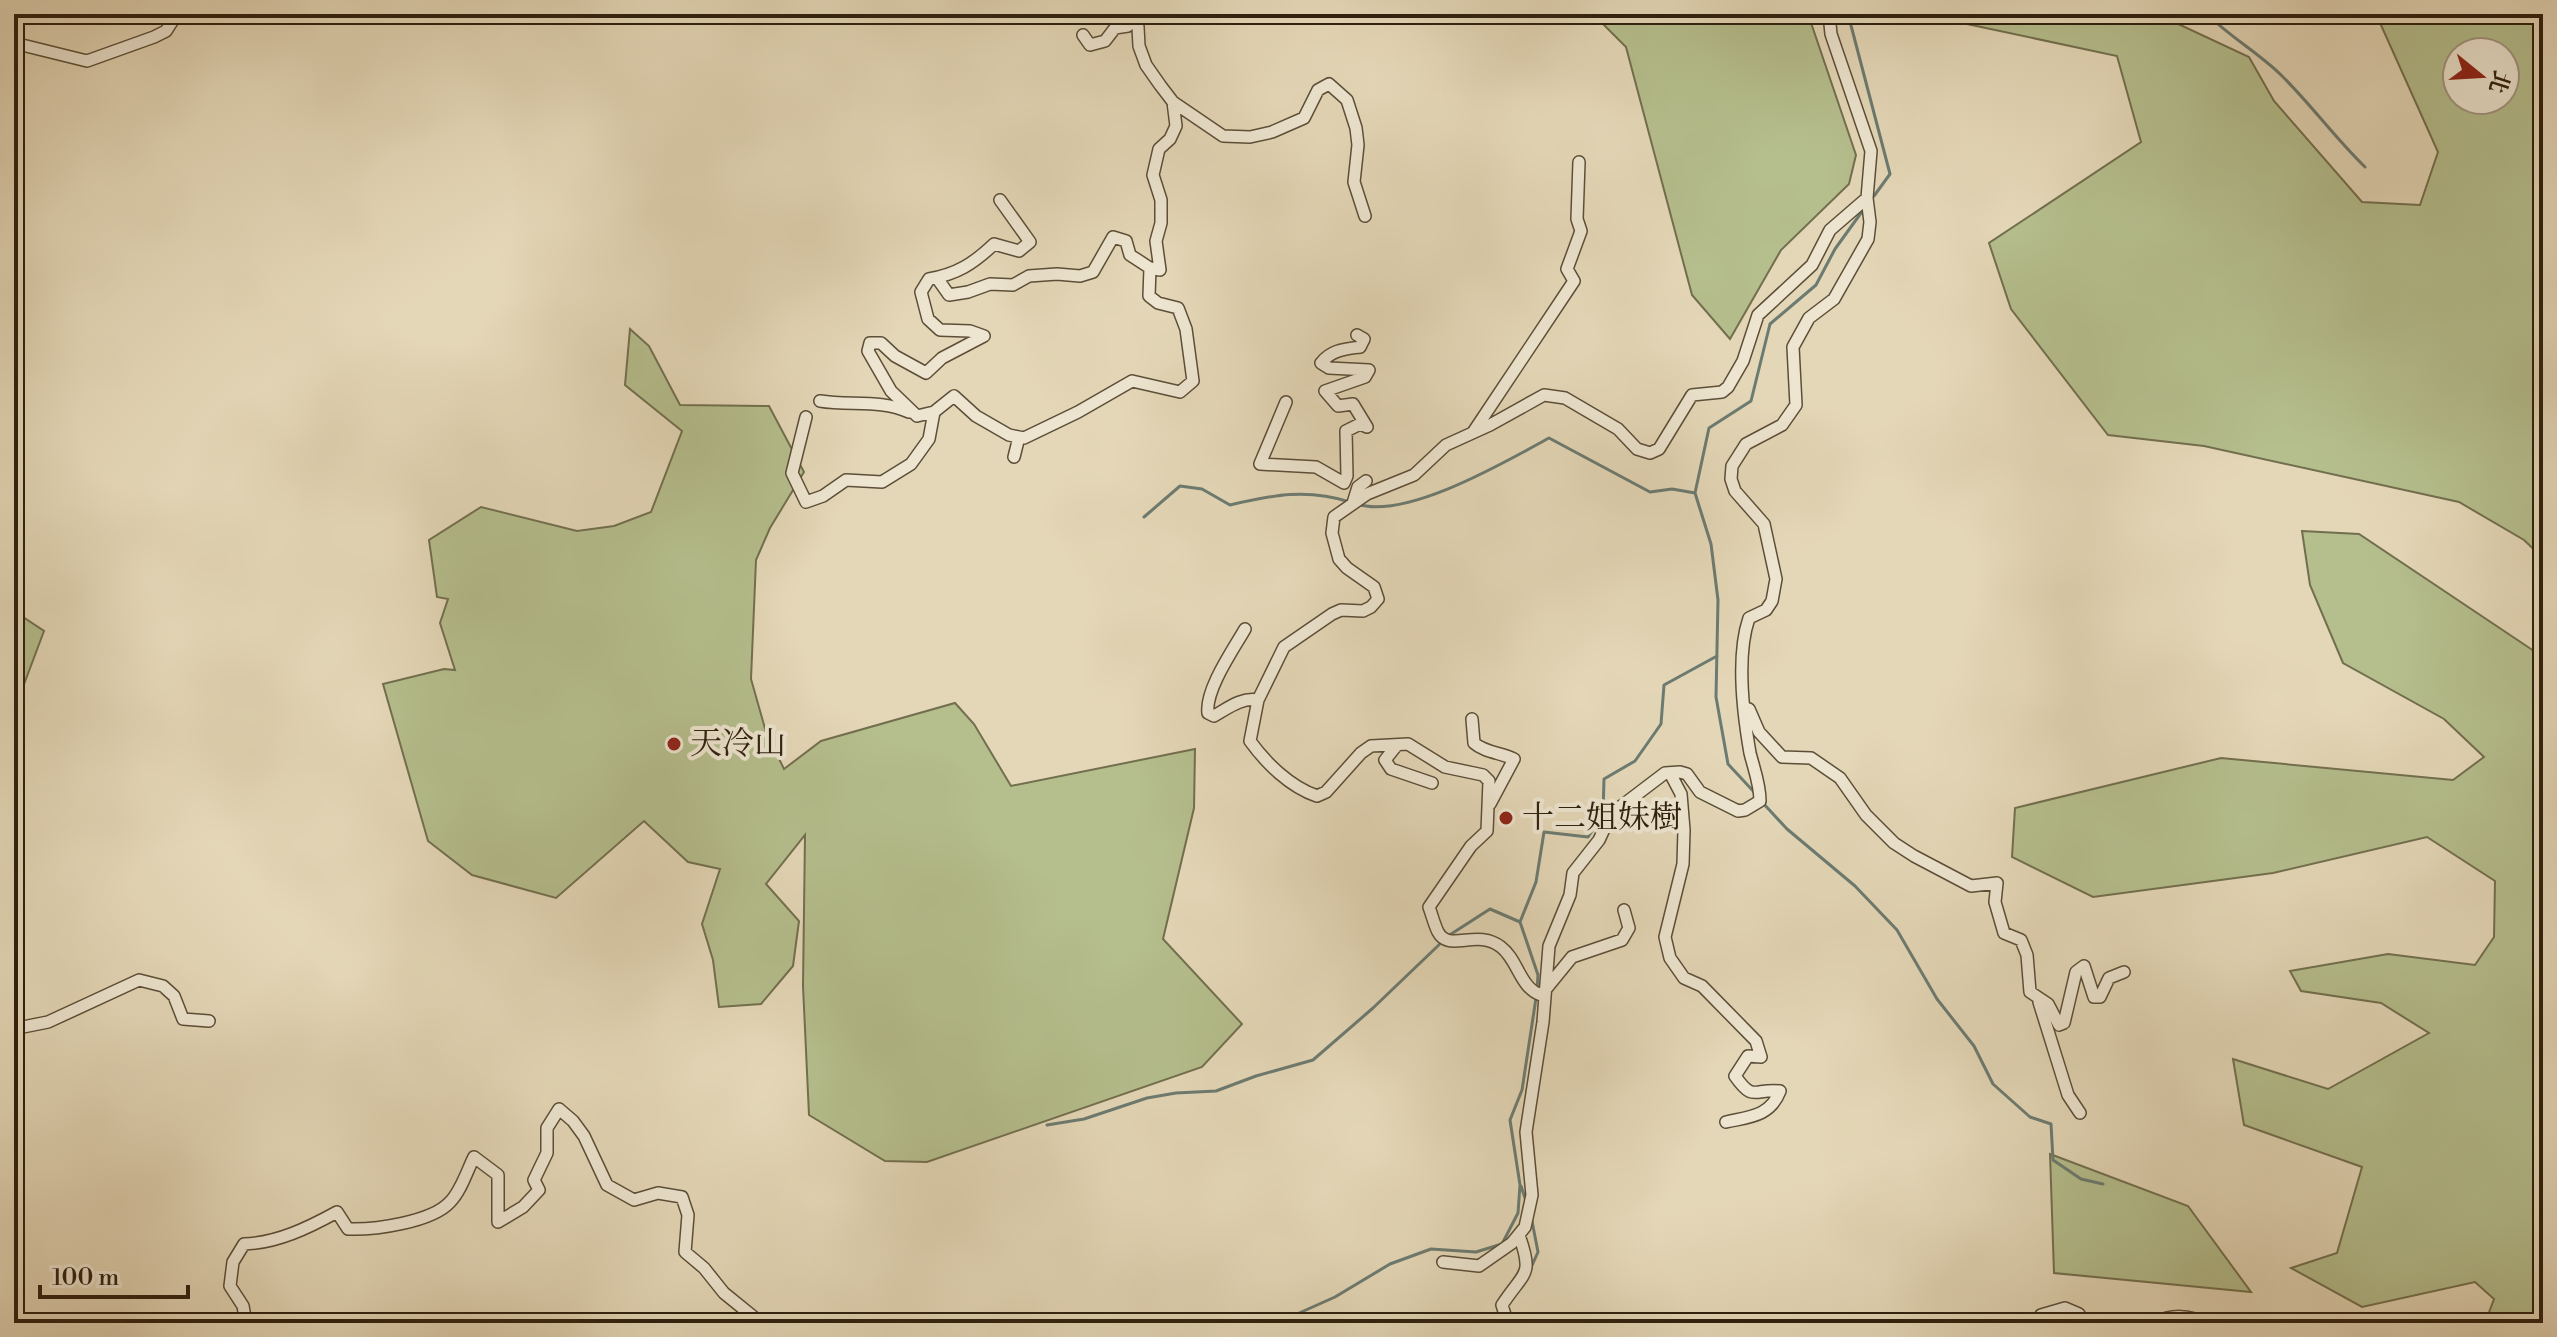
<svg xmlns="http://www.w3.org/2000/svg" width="2557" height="1337" viewBox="0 0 2557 1337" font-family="'Libre Bodoni','Noto Serif TC',serif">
  <rect width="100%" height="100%" fill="#e4d7b7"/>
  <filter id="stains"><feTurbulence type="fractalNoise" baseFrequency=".0025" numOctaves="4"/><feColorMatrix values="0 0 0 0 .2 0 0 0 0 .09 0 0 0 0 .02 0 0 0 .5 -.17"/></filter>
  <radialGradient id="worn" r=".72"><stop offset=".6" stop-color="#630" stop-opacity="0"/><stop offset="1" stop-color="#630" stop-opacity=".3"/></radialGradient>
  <path fill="#b5be8d" stroke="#726f4e" stroke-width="2" fill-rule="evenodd" d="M1593 14H1808L1856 155 1849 184 1781 250 1730 339 1692 295 1626 47Z
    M1945 14H2157L2249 57 2274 101 2362 202 2420 205 2438 152 2376 14H2543V558L2524 540 2459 502 2204 446 2108 435 2011 309 1989 243 2141 142 2117 56 1953 21ZM2457 52H2505V100H2457Z
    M630 329 649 346 680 405 769 406 804 472 770 528 756 560 751 679 766 732 784 769 821 741 955 703 974 724 1011 786 1195 749 1194 808 1163 939 1242 1024 1202 1067 927 1162 885 1161 809 1115 803 986 805 835 766 884 799 921 793 966 761 1004 719 1007 713 960 702 924 720 869 688 862 644 821 556 898 472 875 428 841 383 684 444 669 455 670 440 623 448 599 437 597 429 540 481 507 577 531 614 526 651 512 682 431 625 385Z
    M2302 531 2359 534 2543 657V1323H2485L2494 1299 2475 1282 2362 1307 2291 1268 2337 1253 2362 1167 2244 1125 2233 1059 2328 1089 2429 1033 2381 1003 2301 991 2290 971 2388 954 2475 965 2494 937 2495 881 2427 837 2273 873 2093 897 2012 857 2015 808 2221 758 2453 780 2484 757 2444 719 2343 663 2310 585Z
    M14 611 44 631 14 711Z
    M2050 1154 2188 1206 2251 1292 2054 1273Z"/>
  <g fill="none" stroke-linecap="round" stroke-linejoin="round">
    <path stroke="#6c7b71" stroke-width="3" d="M1848 14 1890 174 1874 196
      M2207 14C2229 36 2257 52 2280 74 2310 103 2334 137 2365 167
      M1357 504C1406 520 1505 462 1549 438L1650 492 1672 489 1695 493
      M1144 517 1180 486 1202 489 1230 505C1273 495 1307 488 1350 502
      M1755 793 1728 764 1716 697 1718 600 1711 544 1695 493 1709 428 1751 401 1770 324 1816 285 1835 249 1861 213
      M1762 802 1787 829 1855 886 1897 930 1937 999 1974 1046 1993 1084 2030 1117 2051 1124 2053 1160 2081 1179 2103 1184
      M1520 922 1538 975 1537 990
      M1448 936 1490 909 1520 922 1536 882 1544 832 1588 837 1603 814 1604 779 1635 761 1661 724 1664 685 1717 656
      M1047 1125 1084 1119 1147 1098 1176 1093 1216 1091 1256 1076 1313 1060 1373 1008 1443 941
      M1521 1186 1526 1201
      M1530 1270 1538 1252 1531 1216
      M1284 1323 1288 1318 1335 1297 1390 1264 1431 1249 1476 1252 1502 1244 1518 1213 1520 1185 1510 1120 1522 1090 1536 998"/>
    <g stroke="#5c4e38" stroke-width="14">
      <path id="street" d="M195 14 203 16 205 14
        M1135 14 1138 27 1139 46 1146 65 1160 85 1173 102 1223 136 1250 137 1272 132 1304 118 1318 90 1329 84 1347 100 1356 128 1358 145 1354 182 1365 216
        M1083 35 1090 45 1105 41 1115 28 1128 26 1133 14
        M14 43 87 61 154 37 166 31 177 14
        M1150 268 1160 270 1156 241 1161 223V200L1153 175 1159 149 1170 139 1176 126 1173 102
        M937 278 949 295 968 292 990 284 1013 285 1029 276 1057 274 1080 276 1093 272 1113 237 1126 241 1130 255 1150 268 1149 296 1158 303 1178 308 1186 329 1193 381 1180 392 1132 381 1078 412 1024 438 1009 435 976 416 954 396 934 412 917 416 891 391 868 351 870 343H881L895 356 926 373 942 358 984 336 970 331 940 330 928 319 921 292 929 279C957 274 973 264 994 244L1019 251 1030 242 1000 200
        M820 401C850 406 880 399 909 412
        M1286 402 1260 464 1316 467 1344 483 1347 476 1346 431 1360 424 1367 427 1353 404 1338 406 1325 391 1365 377 1369 370 1329 368 1321 363C1331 350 1345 349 1360 347L1364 339 1357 335
        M806 417 792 473 806 502 823 496 846 480 882 482 911 464 929 439 934 412
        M1474 431 1574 281 1567 269 1581 231 1577 219 1579 162
        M1014 457 1019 437
        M1353 503 1358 487 1366 481
        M1245 629C1233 650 1205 690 1208 713L1214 716C1228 708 1242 697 1258 700
        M1749 709 1759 732 1782 757 1811 758 1840 778 1866 815 1894 843 1914 856 1971 886 1997 883 1995 902 2004 933 2021 940 2027 955 2030 992 2048 1004 2059 1025 2064 1023 2076 972 2084 966 2094 997H2100L2109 978 2124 972
        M1472 719 1474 743C1484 752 1501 753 1514 759L1490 804
        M1397 745 1385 760 1391 769 1432 783
        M1670 773 1681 794 1684 830 1683 864 1665 937 1670 958 1684 978 1702 986 1756 1041 1761 1057 1748 1056 1735 1076C1754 1103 1754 1088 1780 1091 1770 1117 1748 1117 1726 1122
        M1624 910 1629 928 1622 940 1572 957 1541 995C1520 988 1518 960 1501 947 1477 928 1449 953 1438 932 1434 924 1432 915 1429 907L1471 846 1487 831 1489 781 1483 775 1445 767 1408 744 1371 746 1361 753 1326 792 1317 796C1290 787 1266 763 1250 741L1258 700 1284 647 1332 614 1341 610 1363 611 1371 607 1378 599 1374 587 1347 568 1339 559 1332 533 1334 517 1367 494 1414 475 1446 445 1490 425 1544 395 1565 398 1618 429 1637 449 1650 453 1659 449 1692 395 1722 392 1728 387 1743 361 1758 315 1812 265 1830 230 1867 198
        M2039 1002 2068 1095 2080 1113
        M14 1039 18 1028 48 1022 139 980 163 986 174 996 183 1019 209 1021
        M1443 1262 1479 1266 1512 1243 1525 1227 1532 1195 1526 1132 1543 1022 1549 946 1570 895 1573 873 1599 840 1611 814 1665 773 1680 772 1687 774 1700 792 1738 811 1745 810 1760 801C1760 784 1754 769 1750 753 1743 713 1736 656 1749 618L1766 610 1772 601 1776 579 1764 524 1735 491 1731 479 1732 466 1746 444 1782 425 1796 405 1793 347 1809 318 1834 299 1868 239 1870 222 1867 198 1871 151 1831 34 1829 14
        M246 1323 243 1306 230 1286 233 1262 244 1244C277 1243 308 1228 337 1212L348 1229C375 1230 432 1222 450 1202 461 1191 467 1171 474 1157L498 1175V1222L523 1207 539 1190 534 1180 547 1153V1128L559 1109 573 1121 584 1136 607 1185 634 1200 658 1193 682 1197 688 1215 685 1252 704 1268 724 1293 761 1323
        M1512 1323 1506 1318 1502 1305C1524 1271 1534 1277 1519 1235
        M2039 1323 2041 1315 2065 1308 2079 1314 2083 1323
        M2084 1323 2096 1319 2099 1323
        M2155 1323C2173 1313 2189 1316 2208 1323"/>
    </g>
    <use href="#street" stroke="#ede5d0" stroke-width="11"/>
  </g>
  <g fill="#8f2418" stroke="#ede5d0" stroke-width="3">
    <circle cx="674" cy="744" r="8"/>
    <circle cx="1506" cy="818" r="8"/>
  </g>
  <g text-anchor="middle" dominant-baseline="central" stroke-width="8" stroke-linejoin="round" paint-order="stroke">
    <g font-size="32" fill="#2e200e" stroke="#ede5d0" text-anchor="start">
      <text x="690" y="744">天冷山</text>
      <text x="1522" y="818">十二姐妹樹</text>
    </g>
  </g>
  <rect width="2557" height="1337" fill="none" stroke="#e4d7b7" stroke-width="48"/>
  <rect x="16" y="16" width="2525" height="1305" fill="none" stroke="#2e200e" stroke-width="4"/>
  <rect x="24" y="24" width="2509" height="1289" fill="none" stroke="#2e200e" stroke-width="2"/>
  <g transform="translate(2481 76) rotate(108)"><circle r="38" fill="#ede5d0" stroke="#a19682" stroke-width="2"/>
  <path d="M0-6L14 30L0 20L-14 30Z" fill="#8f2418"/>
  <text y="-12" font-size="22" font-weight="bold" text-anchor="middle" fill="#2e200e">北</text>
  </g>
  <path d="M40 1285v12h148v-12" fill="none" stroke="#2e200e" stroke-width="4"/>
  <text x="52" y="1285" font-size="24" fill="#2e200e" stroke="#ede5d0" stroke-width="6" paint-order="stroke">100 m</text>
  <rect width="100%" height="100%" filter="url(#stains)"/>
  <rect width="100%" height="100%" fill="url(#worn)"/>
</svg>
